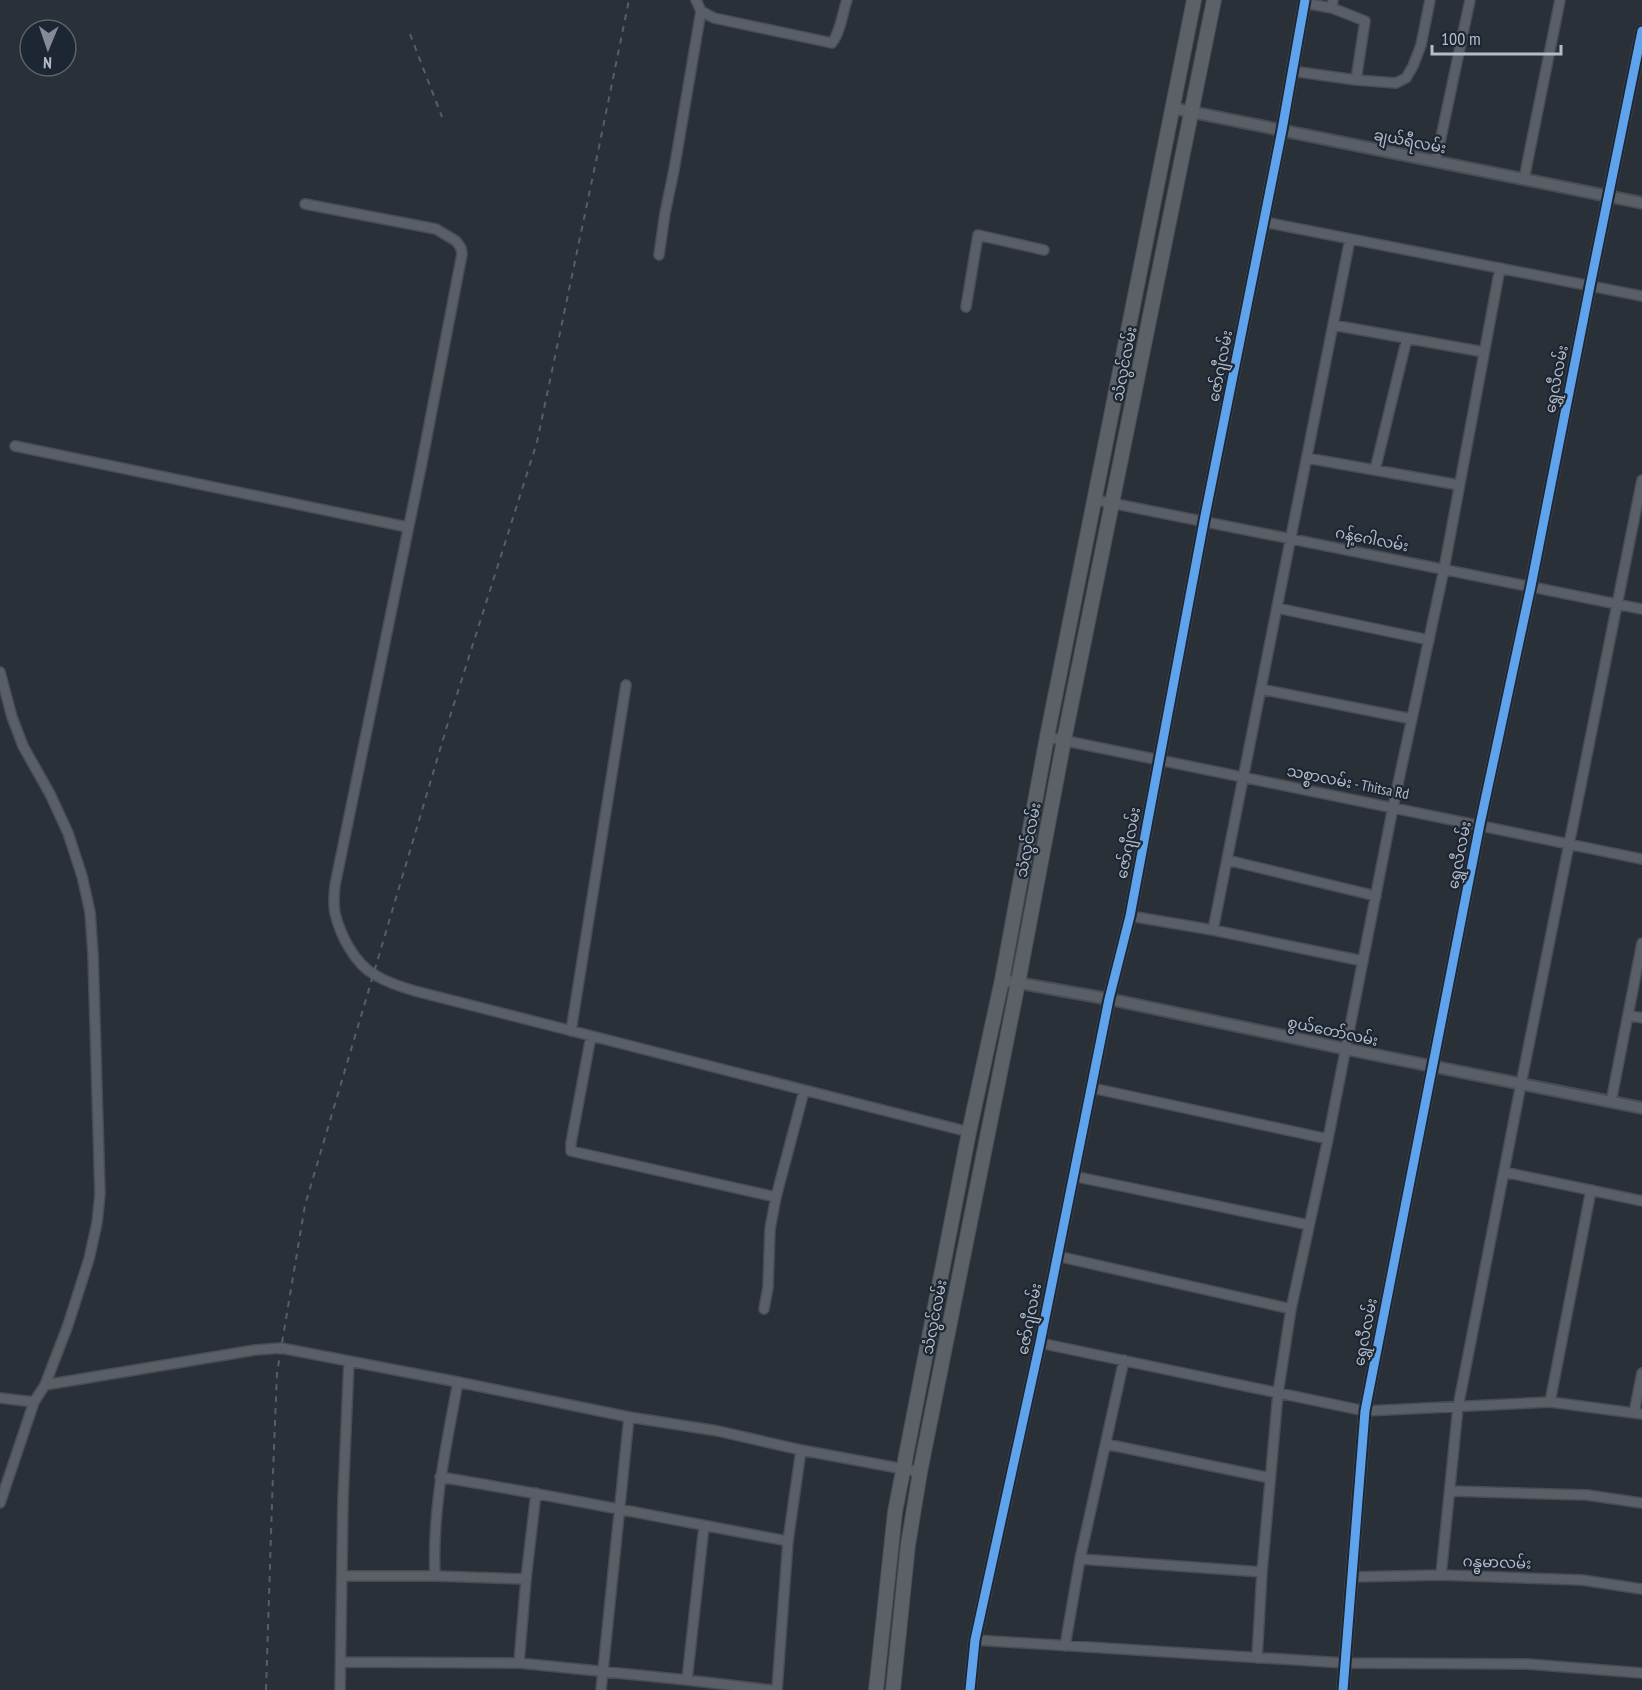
<svg xmlns="http://www.w3.org/2000/svg" width="1642" height="1690" viewBox="0 0 1642 1690" font-family="'PT Sans Narrow','Noto Sans Myanmar',sans-serif">
  <rect width="100%" height="100%" fill="#2a3038"/>
  <g fill="none" stroke-linecap="round" stroke-linejoin="round">
    <g stroke="#484c53" stroke-width="12">
      <path id="minor" d="M696 0 701 11 714 18 832 43C841 31 842 14 847 0
        M1304 3 1332 8 1333 0
        M1332 8 1365 21 1356 80
        M1292 71 1356 80 1396 83 1406 78 1413 66 1421 45 1430 0
        M1436 161 1470 0
        M1524 179 1560 0
        M305 204 436 229 456 241 461 248 462 254 421 467 335 885C334 895 333 904 335 913 340 935 355 964 375 975 388 983 401 987 415 991L969 1132
        M1264 222 1642 296
        M659 255 665 213 674 170 701 11
        M966 307 978 235 1044 250
        M1333 325 1484 352
        M15 446 407 527
        M1307 458 1459 485
        M1375 470 1407 338
        M1096 500 1642 609
        M1277 608 1429 640
        M0 672 12 717 23 746 50 794 68 833 82 876 90 912 93 954 100 1194 97 1223 89 1259 68 1325 45 1385 34 1402 0 1503
        M1261 689 1412 719
        M1047 737 1642 859
        M1227 860 1376 896
        M1130 916 1213 930 1363 961
        M1213 930 1350 239
        M1628 1015 1642 1018
        M571 1031 626 685
        M591 1036 571 1143V1151L776 1197
        M1092 1088 1328 1139
        M1611 1102 1642 943
        M1504 1172 1642 1201
        M1073 1176 1309 1225
        M1057 1256 1291 1309
        M764 1309 768 1287 770 1229 776 1197 804 1091
        M1040 1343 1365 1411 1550 1402 1642 1414
        M45 1385 255 1350 281 1348 458 1382 629 1417 718 1431 801 1450 920 1472
        M0 1398 34 1402
        M1550 1402 1591 1190
        M1634 1413 1642 1373
        M1106 1444 1270 1478
        M440 1477C557 1496 672 1520 788 1541
        M1450 1491 1587 1495 1642 1503
        M1080 1559 1262 1572
        M1441 1575 1458 1407 1521 1084 1642 480
        M342 1576H435L526 1579
        M435 1576C432 1510 446 1446 458 1382
        M1351 1577 1441 1575 1582 1580 1642 1589
        M975 1640 1345 1663 1527 1664 1642 1673
        M1065 1646 1080 1559 1124 1360
        M1257 1658 1262 1572 1278 1393 1291 1309 1328 1139 1393 807 1444 569 1500 268
        M341 1662 519 1663 687 1680 771 1690
        M519 1663 526 1579 536 1493
        M687 1680 704 1526
        M340 1690 343 1499 349 1361
        M601 1690 629 1417
        M777 1690 788 1541 801 1450"/>
    </g>
    <g stroke="#484c53" stroke-width="14">
      <path id="tertiary" d="M1172 108 1642 203
        M1002 980 1109 999 1346 1049 1642 1108
        M970 1690 975 1640 1040 1343 1109 999 1130 916 1204 521 1282 130 1305 0
        M1343 1690 1365 1411 1480 824 1531 586 1590 286 1642 31"/>
    </g>
    <g stroke="#484c55" stroke-width="16">
      <path id="primary" d="M876 1690 895 1512 969 1132 1002 980 1047 737 1194 0
        M893 1690 908 1545 920 1472 1018 983 1064 740 1214 0"/>
    </g>
    <use href="#minor" stroke="#5a5e66" stroke-width="9"/>
    <use href="#tertiary" stroke="#5a5e66" stroke-width="10"/>
    <use href="#primary" stroke="#5c6168" stroke-width="14"/>
    <path stroke="#595d64" stroke-width="2" stroke-dasharray="6 6" stroke-linecap="butt" d="M410 34 442 117
      M266 1690 273 1473 277 1373 305 1205 447 726 537 442 599 147 629 0"/>
    <g stroke="#1d2633" stroke-width="13">
      <path id="cycleway" d="M970 1690 975 1640 1040 1343 1109 999 1130 916 1204 521 1282 130 1305 0
        M1343 1690 1365 1411 1480 824 1531 586 1590 286 1642 31"/>
    </g>
    <use href="#cycleway" stroke="#60a3ed" stroke-width="9"/>
  </g>
  <g text-anchor="middle" dominant-baseline="central" stroke-width="4.5" stroke-linejoin="round" paint-order="stroke">
    <g font-size="15" fill="#b4bcc9" stroke="#1d2633">
      <text transform="translate(1410 141) rotate(11)">ချယ်ရီလမ်း</text>
      <text transform="translate(1124 364) rotate(-79)">သံလွင်လမ်း</text>
      <text transform="translate(1220 366) rotate(-79)">ဇော်ဂျီလမ်း</text>
      <text transform="translate(1556 379) rotate(-79)">ရွှေလီလမ်း</text>
      <text transform="translate(1372 539) rotate(11)">ဂန့်ဂေါလမ်း</text>
      <text transform="translate(1348 782) rotate(11)">သစ္စာလမ်း - Thitsa Rd</text>
      <text transform="translate(1028 840) rotate(-79)">သံလွင်လမ်း</text>
      <text transform="translate(1128 843) rotate(-79)">ဇော်ဂျီလမ်း</text>
      <text transform="translate(1459 855) rotate(-79)">ရွှေလီလမ်း</text>
      <text transform="translate(1333 1031) rotate(12)">စွယ်တော်လမ်း</text>
      <text transform="translate(934 1317) rotate(-79)">သံလွင်လမ်း</text>
      <text transform="translate(1029 1319) rotate(-79)">ဇော်ဂျီလမ်း</text>
      <text transform="translate(1365 1332) rotate(-79)">ရွှေလီလမ်း</text>
      <text transform="translate(1497 1562) rotate(2)">ဂန္ဓမာလမ်း</text>
    </g>
  </g>
  <g transform="translate(48 48) rotate(182)"><circle r="28" fill="#1d2633" stroke="#59626f" stroke-width="1.5"/>
  <path d="M0-4.5L10 22L0 15L-10 22Z" fill="#848b96"/>
  <text y="-9" font-size="16" font-weight="bold" text-anchor="middle" fill="#b4bcc9">N</text>
  </g>
  <path d="M1432 45v9h129v-9" fill="none" stroke="#b4bcc9" stroke-width="3"/>
  <text x="1441" y="45" font-size="18" fill="#b4bcc9" stroke="#1d2633" stroke-width="4.5" paint-order="stroke">100 m</text>
</svg>
